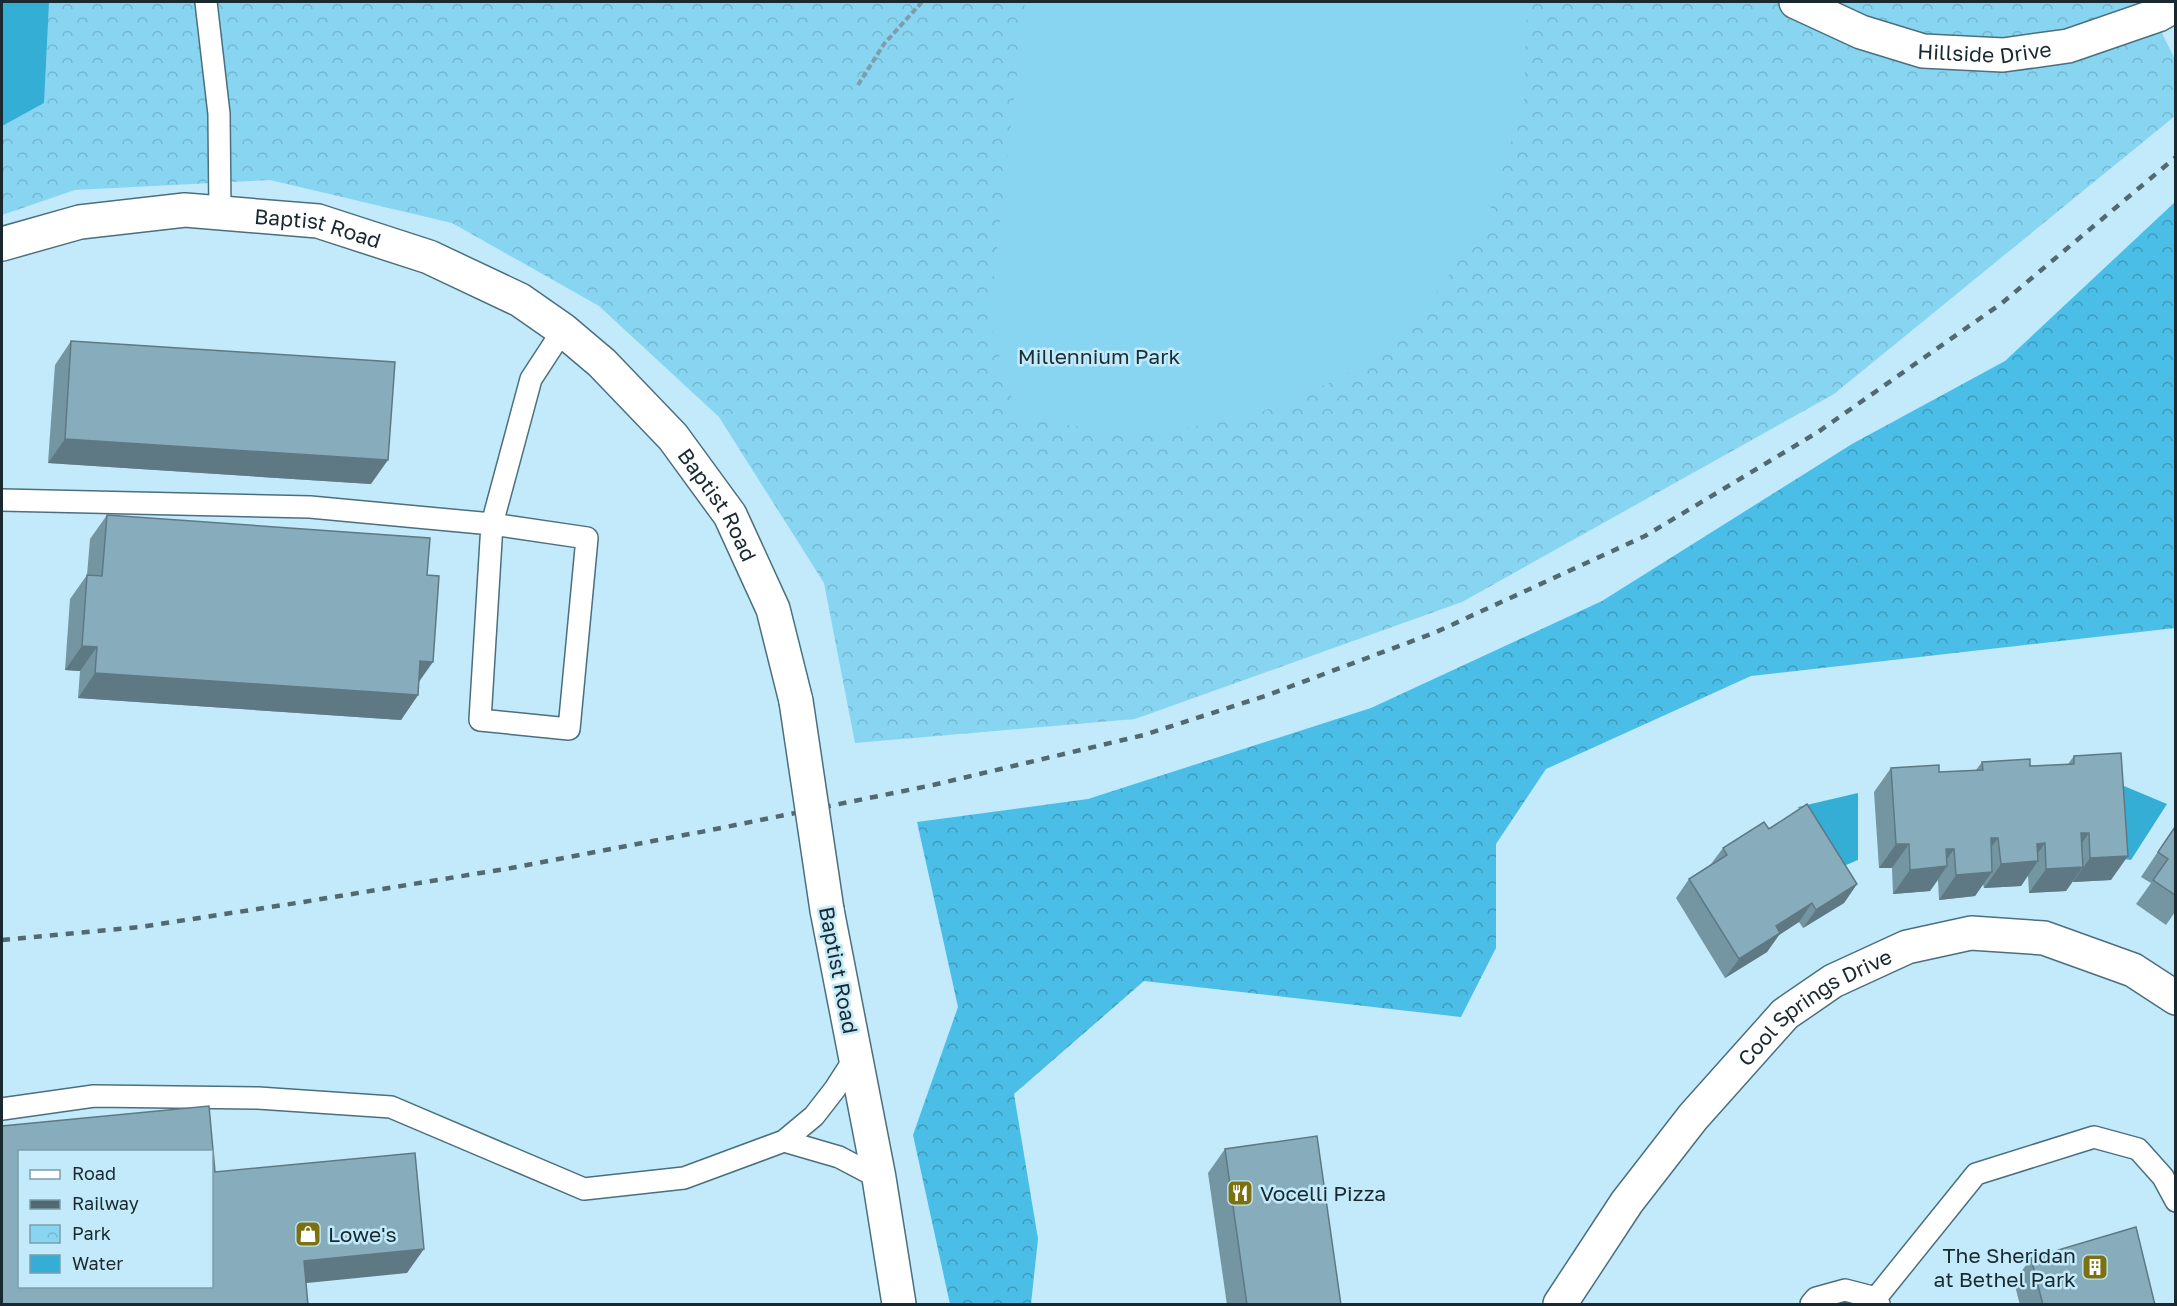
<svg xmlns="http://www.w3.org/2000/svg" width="2177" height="1306" viewBox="0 0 2177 1306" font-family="'Golos Text',sans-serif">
  <defs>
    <pattern id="forest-crowns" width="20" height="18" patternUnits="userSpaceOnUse" patternTransform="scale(1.5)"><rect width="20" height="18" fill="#4abee6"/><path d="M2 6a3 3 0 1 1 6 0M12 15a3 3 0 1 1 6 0" fill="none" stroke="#3d9abb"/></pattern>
    <pattern id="park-crowns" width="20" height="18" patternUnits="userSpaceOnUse" patternTransform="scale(1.5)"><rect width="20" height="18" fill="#88d5f2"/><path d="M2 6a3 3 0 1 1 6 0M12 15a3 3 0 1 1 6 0" fill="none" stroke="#75b7d0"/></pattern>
  </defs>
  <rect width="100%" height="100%" fill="#c2eafa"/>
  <path fill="url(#forest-crowns)" d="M2175 202V628L1751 676 1546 769 1496 844V948L1461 1017 1144 981 1014 1094 1038 1239 1031 1304H950L913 1135 958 1007 917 822 1088 799 1371 708 1602 601 1852 444 2005 361Z"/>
  <path fill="url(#park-crowns)" d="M2 2H2146L2175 59V116L1834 394 1462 602 1135 719 855 743 824 583 719 417 599 306 452 223 270 180 75 190 2 215Z"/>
  <path fill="#88d5f2" d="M1025 2H1527L1524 101 1486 223 1425 309 1341 378 1245 419 1133 435 1017 417 989 320Z"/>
  <path fill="#35aed5" d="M2 2H49L44 103 2 126Z
    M2112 781 2167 804 2131 860 2123 859Z
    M1858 793V860L1839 868 1798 807Z"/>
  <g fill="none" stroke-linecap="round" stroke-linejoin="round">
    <g stroke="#4b6f7d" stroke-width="24">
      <path id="lane" d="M206 2 219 114 220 213
        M2 500 310 507 492 524 587 538 569 729 480 720 492 524 531 379 563 330
        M2 1109 94 1096 258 1098 391 1107 584 1189 684 1178 784 1141 814 1116 835 1089 855 1058
        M784 1141 839 1157 879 1178
        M1811 1304 1816 1298 1845 1290 1876 1298
        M1879 1304 1876 1298 1976 1174 2094 1137 2138 1149 2163 1177 2176 1201"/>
    </g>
    <g stroke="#4b6f7d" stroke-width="36">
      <g id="street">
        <path id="s1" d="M1796 2 1861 32 1923 51 2003 55 2068 46 2158 15 2176 5"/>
        <path id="s2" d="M1560 1304 1627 1202 1693 1117 1785 1014 1833 981 1907 947 1971 933 2044 938 2133 970 2176 998"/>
      </g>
    </g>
    <g stroke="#4b6f7d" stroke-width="36">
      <g id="secondary">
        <path id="s3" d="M2 244 80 222 185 210 318 221 429 257 520 300 563 330 602 363 673 437 730 515 773 609 796 701"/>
        <path d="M827 910 879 1178 899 1304"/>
      </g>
    </g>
    <path stroke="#7e9da9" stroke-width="4" stroke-dasharray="6 3" stroke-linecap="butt" d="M858 85 884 44 922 2"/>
    <use href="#lane" stroke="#fff" stroke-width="21"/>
    <use href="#street" stroke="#fff" stroke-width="33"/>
    <use href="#secondary" stroke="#fff" stroke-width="33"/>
    <path stroke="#516972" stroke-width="4.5" stroke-dasharray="8 8" stroke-linecap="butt" d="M2 940 140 927 303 902 511 868 711 830 933 785 1144 735 1265 696 1434 633 1645 536 1818 432 2002 303 2176 157"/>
    <g stroke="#4b6f7d" stroke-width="36" stroke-linecap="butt">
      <path id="secondary-bridge" d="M796 701 827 910"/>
    </g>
    <use href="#secondary-bridge" stroke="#fff" stroke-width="33"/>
  </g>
  <path fill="#7495a2" d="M71 341 371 484 48 463 55 365Z
    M107 515 419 682 418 695 401 720 78 698 80 671 65 670 70 599 87 575 90 539Z
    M2074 756 2111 880 2073 882V881L2066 891 2029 893 2028 875 2021 886 1984 888 1983 884 1975 896 1939 900 1938 880 1930 891 1893 894 1892 868H1879L1874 792 1891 768 1939 772 1976 770 1982 762 2030 766 2068 764Z
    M2175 826V912L2166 925 2136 904 2151 883 2141 877Z
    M1769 829 1857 884 1844 903 1803 928 1799 922 1779 935 1767 952 1725 978 1676 898 1689 879 1711 864 1723 848Z
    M1225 1149 1341 1305H1227L1208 1173Z
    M2031 1258 2155 1305H2020L2014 1282Z"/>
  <path fill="#5e7984" d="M65 439 388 460 371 484 48 463Z
    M82 646 97 647 80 671 65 670Z
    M420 661 433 662 416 686Z
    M95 673 418 695 401 720 78 698Z
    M2081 833H2089L2072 857Z
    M1991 838H1998L1981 862Z
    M2045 843 2032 862 2038 861 2021 886 1984 888 2001 864 2037 844Z
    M1896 844H1909L1892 868H1879Z
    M1946 849H1954L1942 867 1947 866 1930 891 1893 894 1910 870Z
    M2128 856 2111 880 2073 882 2090 858Z
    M2083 867 2066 891 2029 893 2046 869Z
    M1992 872 1975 896 1939 900 1956 875Z
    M1857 884 1844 903 1803 928 1816 910Z
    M1812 903 1799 922 1779 935 1767 952 1725 978 1739 959 1776 926Z
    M424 1249 407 1273 287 1285 304 1261Z"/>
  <path fill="#87adbc" stroke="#5e7984" stroke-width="1.5" fill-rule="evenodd" d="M71 341 395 362 388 460 65 439Z
    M107 515 430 538 427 575 439 576 433 662 420 661 418 695 95 673 97 647 82 646 87 575 102 576Z
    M2121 753 2128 856 2090 858 2089 833H2081L2083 867 2046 869 2045 843 2037 844 2038 861 2001 864 1998 838H1991L1992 872 1956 875 1954 849H1946L1947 866 1910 870 1909 844H1896L1891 768 1939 765V772L1983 770 1982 762 2030 759V766L2074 764V756Z
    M1807 804 1857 884 1816 910 1812 903 1776 926 1780 933 1739 959 1689 879 1727 855 1723 848 1764 822 1769 829Z
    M2175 827V895L2153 880 2168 859 2158 852Z
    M209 1106 215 1172 415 1153 424 1249 304 1261 308 1305H2V1126ZM20 1152H212V1287H20Z
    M1317 1136 1341 1305H1247L1225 1149Z
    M2136 1227 2155 1305H2043L2031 1258Z"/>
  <defs>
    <g id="restaurant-square" transform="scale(1.35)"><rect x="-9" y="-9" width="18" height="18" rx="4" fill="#7c7111" stroke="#c2eafa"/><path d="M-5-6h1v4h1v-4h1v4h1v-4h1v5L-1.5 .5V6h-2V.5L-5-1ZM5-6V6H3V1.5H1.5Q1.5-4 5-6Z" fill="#fff"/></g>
    <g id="shop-square" transform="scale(1.35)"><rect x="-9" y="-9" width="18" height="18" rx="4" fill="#7c7111" stroke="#c2eafa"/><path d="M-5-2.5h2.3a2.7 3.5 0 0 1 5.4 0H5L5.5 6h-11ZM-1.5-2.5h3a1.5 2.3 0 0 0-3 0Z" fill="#fff"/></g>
    <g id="building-square" transform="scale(1.35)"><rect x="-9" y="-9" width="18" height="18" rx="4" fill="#7c7111" stroke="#c2eafa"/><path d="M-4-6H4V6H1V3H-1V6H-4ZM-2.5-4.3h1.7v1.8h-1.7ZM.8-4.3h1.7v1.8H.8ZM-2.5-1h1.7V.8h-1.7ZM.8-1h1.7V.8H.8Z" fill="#fff"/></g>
  </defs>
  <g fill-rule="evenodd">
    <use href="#restaurant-square" x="1240" y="1193"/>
    <use href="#shop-square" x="308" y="1234"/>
    <use href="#building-square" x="2095" y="1267"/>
  </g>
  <g text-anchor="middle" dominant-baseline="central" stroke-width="5" stroke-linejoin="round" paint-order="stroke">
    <g font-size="21" fill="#19292f" stroke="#c2eafa">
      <text stroke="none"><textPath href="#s1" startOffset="198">Hillside Drive</textPath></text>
      <text stroke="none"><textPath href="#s3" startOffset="321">Baptist Road</textPath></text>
      <text stroke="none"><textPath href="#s3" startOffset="825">Baptist Road</textPath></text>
      <text transform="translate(839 970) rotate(79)">Baptist Road</text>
      <text stroke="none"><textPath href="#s2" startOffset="396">Cool Springs Drive</textPath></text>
    </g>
    <g font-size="21" fill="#1a2e36" stroke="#c2eafa">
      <text x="1099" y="356">Millennium Park</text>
    </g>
    <g font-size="21" fill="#19292f" stroke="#c2eafa" text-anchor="start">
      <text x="1260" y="1193">Vocelli Pizza</text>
      <text x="328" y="1234">Lowe's</text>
      <text x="2076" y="1255" text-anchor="end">The Sheridan<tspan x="2076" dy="24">at Bethel Park</tspan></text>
    </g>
  </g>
  <rect width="2177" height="1306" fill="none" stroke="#19292f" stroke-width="6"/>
  <rect x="18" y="1150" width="195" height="138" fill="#c2eafa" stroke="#7e9da9" stroke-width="1.5"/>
  <rect x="30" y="1170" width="30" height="9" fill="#ffffff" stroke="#7e9da9" stroke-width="1.5"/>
  <text x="72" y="1180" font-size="18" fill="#19292f">Road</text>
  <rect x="30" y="1200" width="30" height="9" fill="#516972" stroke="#7e9da9" stroke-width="1.5"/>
  <text x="72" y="1210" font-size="18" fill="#19292f">Railway</text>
  <rect x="30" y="1225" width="30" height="18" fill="url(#park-crowns)" stroke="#7e9da9" stroke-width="1.5"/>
  <text x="72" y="1240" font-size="18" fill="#19292f">Park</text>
  <rect x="30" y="1255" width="30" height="18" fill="#35aed5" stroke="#7e9da9" stroke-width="1.5"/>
  <text x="72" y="1270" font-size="18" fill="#19292f">Water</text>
</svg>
